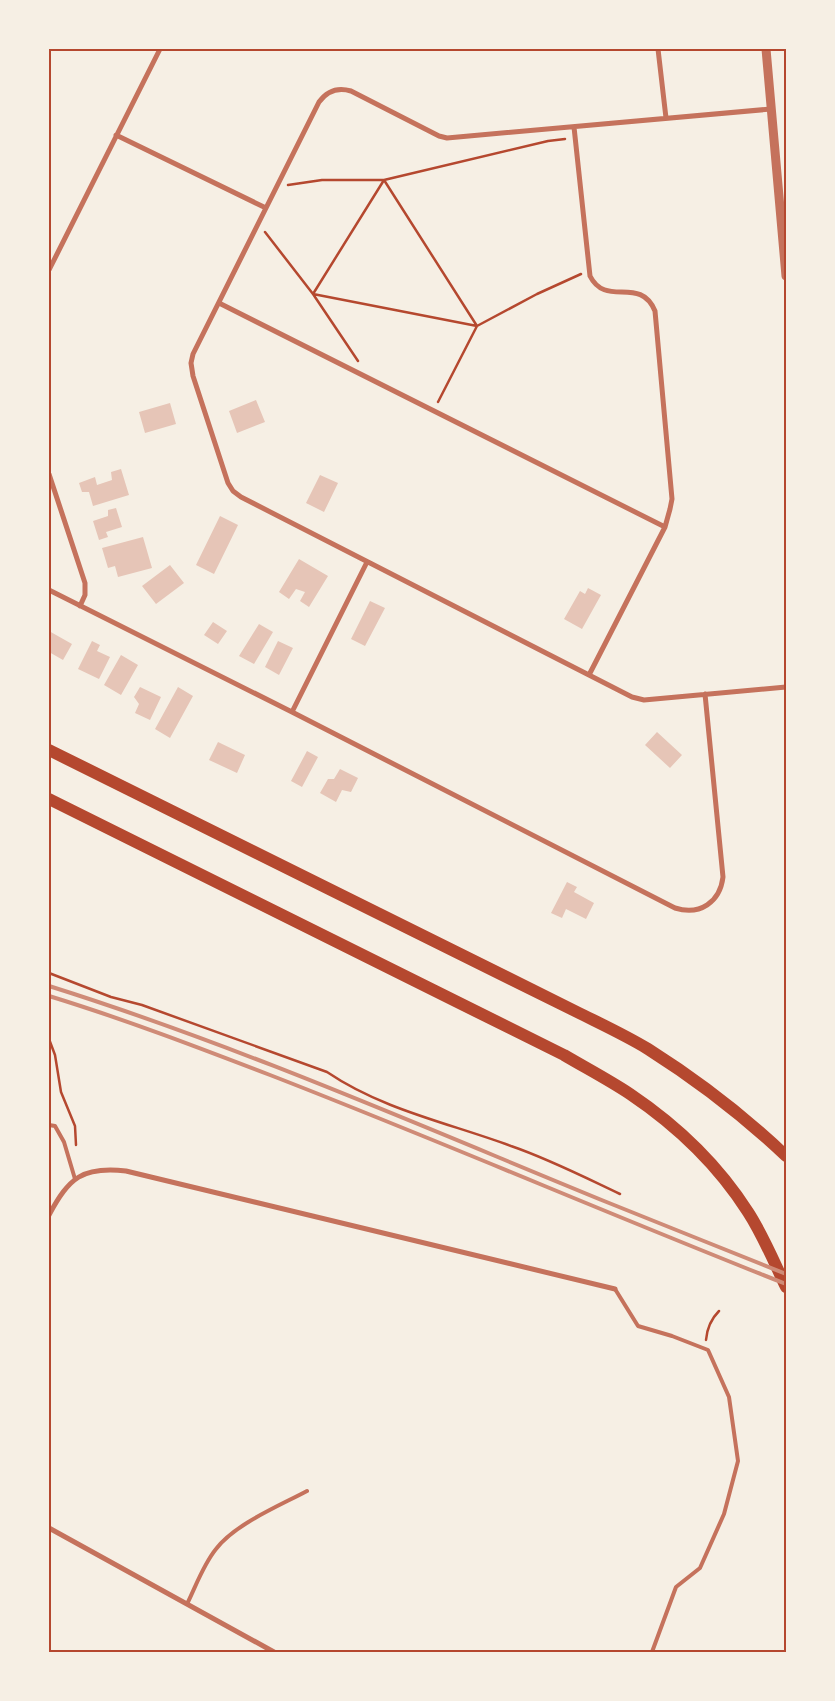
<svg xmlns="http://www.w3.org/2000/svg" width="835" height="1701" viewBox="0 0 835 1701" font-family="'Source Sans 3',sans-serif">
  <rect width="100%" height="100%" fill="#f6efe4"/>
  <path fill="#e6c5b7" d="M256 400 265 422 237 433 229 411Z
    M170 403 176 424 145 433 139 412Z
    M121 469 129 495 93 506 89 492H82L79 483 95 477 97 485 112 480 111 472Z
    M320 475 338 483 324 512 306 503Z
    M116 508 122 527 106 532 108 537 99 540 93 521 108 516V510Z
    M220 516 238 525 214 574 196 565Z
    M143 537 152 568 118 577 115 566 108 568 102 548Z
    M299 559 328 576 309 607 300 601 305 592 296 589 289 599 279 592Z
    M170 565 184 583 156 604 142 586Z
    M588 588 601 595 582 629 564 619 580 591 585 594Z
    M370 601 385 608 365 646 351 639Z
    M213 622 227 631 218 644 204 635Z
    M259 624 273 632 254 664 239 656Z
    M49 631 72 644 63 660 49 652Z
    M92 641 100 645 97 651 110 657 99 679 78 669Z
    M278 641 293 648 279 675 265 667Z
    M121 655 138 665 121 695 104 685Z
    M140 687 161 697 150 720 135 713 139 704 134 697Z
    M178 687 193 696 170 738 155 729Z
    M657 732 682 755 670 768 645 745Z
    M218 742 245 755 237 773 209 760Z
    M307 751 318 757 302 787 291 781Z
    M340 769 358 778 351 792 342 790 336 802 320 793 328 779H334Z
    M567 882 577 887 574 892 594 903 586 919 566 909 562 918 551 913Z"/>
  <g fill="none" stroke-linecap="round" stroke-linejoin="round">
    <path stroke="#b5482f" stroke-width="2.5" d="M384 180 477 326 313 294Z
      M288 185 322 180H384L548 141 565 139
      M265 232 313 294 358 361
      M438 402 477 326 537 294 581 274
      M49 973 111 997 142 1005 327 1072C383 1110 449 1123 511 1146 549 1159 584 1177 620 1194
      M49 1039 55 1055 61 1092 75 1126 76 1145
      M706 1340C707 1328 711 1319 719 1311"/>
    <path stroke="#c5725c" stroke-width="4" d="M49 1125 55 1126 64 1142 75 1179
      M615 1289 638 1326 672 1336 708 1350 729 1397 738 1461 724 1514 700 1568 676 1587 652 1652
      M187 1604C196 1586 203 1565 216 1549 235 1524 279 1506 307 1491"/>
    <path stroke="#c5725c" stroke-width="5" d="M658 49 666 118
      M771 109 447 138 439 136 351 91C338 87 327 91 319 102L193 354 191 363 193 376 228 483 233 491 241 497 632 697 644 700 786 687
      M574 127 590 276C606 308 640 275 655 311L672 499 670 509 665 527 589 675
      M116 135 266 208
      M49 270 160 49
      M219 303 665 527
      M49 474 85 583V595L80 606
      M49 590 292 712 675 908C700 916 720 902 723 877L705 694
      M292 712 367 562
      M49 1215C69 1178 82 1166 126 1171L615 1289
      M49 1528 274 1652"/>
    <path stroke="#c5725c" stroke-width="9" d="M766 49 786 276"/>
    <path stroke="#b5482f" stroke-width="12" d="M49 750 577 1012C601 1024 625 1035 648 1049 697 1080 744 1116 786 1156
      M49 799 564 1055C586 1068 609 1080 630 1094 676 1125 718 1165 748 1212 763 1235 774 1262 786 1287"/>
    <path stroke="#cf8b77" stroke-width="4" d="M49 986C240 1046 423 1127 609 1203 668 1227 727 1250 786 1274
      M49 996C124 1019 197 1047 270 1075 443 1142 613 1216 786 1284"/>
  </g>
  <rect width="835" height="1701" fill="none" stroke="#f6efe4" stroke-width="100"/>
  <rect x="50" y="50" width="735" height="1601" fill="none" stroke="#b5482f" stroke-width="2"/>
</svg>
